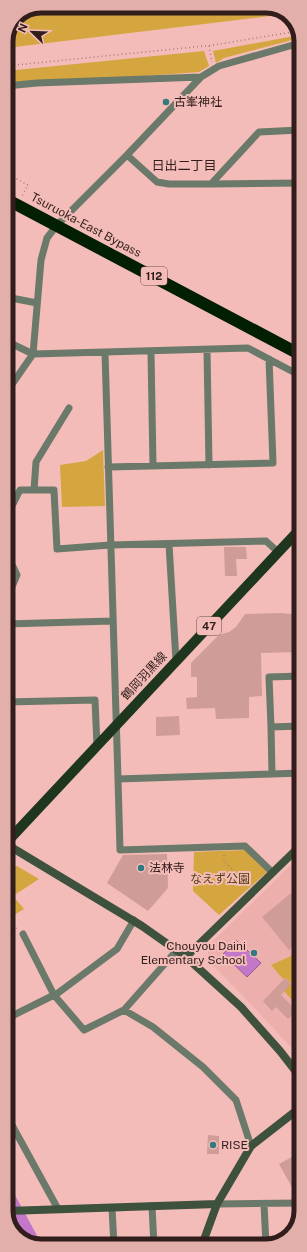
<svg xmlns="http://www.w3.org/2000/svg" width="307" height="1252" viewBox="0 0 307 1252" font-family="'Public Sans','Noto Sans JP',sans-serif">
  <rect width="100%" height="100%" fill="#f3bcb8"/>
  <path fill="#edafab" d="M301 855V1058L247 1000 208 960V946Z"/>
  <path fill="#d5a63f" d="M41 6H270L287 14 6 48V41L16 16Z
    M300 35V38L224 58 216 63 213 51Z
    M204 51 209 66 199 72 6 86V71Z
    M103 450 105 506 62 507 60 465 86 461Z
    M245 850 267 872 219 915 193 891 194 852Z
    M17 866 39 879 13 896 24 909 6 920V867Z
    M301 948V1010L284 991 291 983 285 978 283 979 271 965 291 956Z"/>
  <path fill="#c277c9" stroke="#965c95" d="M236 940 261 963 247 977 223 954Z"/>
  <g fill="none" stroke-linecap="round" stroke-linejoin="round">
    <path stroke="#c277c9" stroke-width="16" d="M7 1197 32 1243"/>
  </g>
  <path fill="#d09c97" d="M224 547H246L247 559H236L237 576H225Z
    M281 613 301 615V652L261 653 262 696 249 697V718L216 719 215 708 187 709 186 698 197 697V677H191V663L219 635 229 632 236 627 245 614Z
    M179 716 180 735 156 736V717Z
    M167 854 168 888 148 911 107 883 123 855Z
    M301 885V940L289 950 262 917Z
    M285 978 291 984 281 995 297 1011 288 1019 276 1007 272 1011 263 1001Z
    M208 1135 219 1136V1154H207Z
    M301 1152V1191H294L279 1164Z"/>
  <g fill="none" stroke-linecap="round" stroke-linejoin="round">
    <path stroke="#a67d79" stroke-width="1.5" stroke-dasharray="1 3" stroke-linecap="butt" d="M209 46 212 62
      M6 66 214 45 298 31
      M6 173 28 185 22 196
      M224 855V861L248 885
      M6 921 17 929"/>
    <path stroke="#6a7969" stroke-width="7" d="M6 86 37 83 201 77
      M127 155 157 182 169 184H211L300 183
      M211 184 259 132 300 130
      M6 297 37 303
      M6 341 33 354 248 348 301 376
      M207 350 209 465
      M151 352 153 466
      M105 353 118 779 272 774 271 727 301 726
      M6 393 33 354 41 260 47 238 57 225 127 155 201 77 219 66 300 43
      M108 467 273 463 269 359
      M34 490 36 462 69 408
      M6 518 20 490H54L57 549 110 545 266 541 278 552
      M169 544 176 661
      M6 552 17 575 6 601
      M6 624 112 621
      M6 702 95 700 97 746
      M271 727 269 677 301 676
      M272 774 301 773
      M118 779 120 850 245 846 272 872
      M23 934 54 995 84 1030 124 1010 153 1027 203 1067 236 1100 251 1146
      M124 1010 177 950
      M7 1021 12 1016 58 993 117 949 134 920
      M7 1116 58 1209
      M217 1204 301 1203
      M264 1204 266 1245
      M152 1206 154 1246
      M112 1208 114 1246"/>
    <path stroke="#3d513c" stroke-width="8" d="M6 844 142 926 186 957 241 1007 280 1051 301 1078
      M186 957 301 845
      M7 1211 217 1204
      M202 1245 217 1204 251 1146 301 1107"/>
    <path stroke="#1d361d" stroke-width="10" d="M6 843 301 528"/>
    <path stroke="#021f03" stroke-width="12" d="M6 199 301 355"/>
  </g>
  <g fill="#317a80" stroke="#f3bcb8" stroke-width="1.5">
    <circle cx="166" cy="102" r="4"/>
    <circle cx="141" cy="868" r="4"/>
    <circle cx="254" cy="953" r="4"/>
    <circle cx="213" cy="1145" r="4"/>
  </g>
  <g text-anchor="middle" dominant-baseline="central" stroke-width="4" stroke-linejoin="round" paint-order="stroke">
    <g fill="#f3bcb8" stroke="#6b4d4a" stroke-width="1">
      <rect x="141" y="267" width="26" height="18" rx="3"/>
      <rect x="197" y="617" width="24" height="18" rx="3"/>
    </g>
    <g font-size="11" font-weight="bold" fill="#311d1b">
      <text x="154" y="276">112</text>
      <text x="209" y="626">47</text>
    </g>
    <g font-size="12" fill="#311d1b" stroke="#f3bcb8" text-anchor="start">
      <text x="174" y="102">古峯神社</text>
      <text x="149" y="868">法林寺</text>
      <text x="246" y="946" text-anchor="end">Chouyou Daini<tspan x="246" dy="14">Elementary School</tspan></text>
      <text x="221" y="1145">RISE</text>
    </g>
    <g font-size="12" fill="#311d1b" stroke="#f3bcb8">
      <text transform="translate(86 225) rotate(28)">Tsuruoka-East Bypass</text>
      <text transform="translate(144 676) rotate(-47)">鶴岡羽黒線</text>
    </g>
    <g font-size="12" fill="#55400f" stroke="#f3bcb8">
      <text x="220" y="879">なえず公園</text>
    </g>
    <g font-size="13" fill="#311d1b" stroke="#f3bcb8">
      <text x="184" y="165">日出二丁目</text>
    </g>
  </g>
  <path d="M0 0H307V1252H0ZM41 13H266A28 28 0 0 1 294 41V1211A28 28 0 0 1 266 1239H41A28 28 0 0 1 13 1211V41A28 28 0 0 1 41 13Z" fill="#e3afab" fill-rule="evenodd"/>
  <path fill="none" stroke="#311d1b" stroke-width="5" d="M41 13H266A28 28 0 0 1 294 41V1211A28 28 0 0 1 266 1239H41A28 28 0 0 1 13 1211V41A28 28 0 0 1 41 13Z"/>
  <g transform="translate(32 32) rotate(293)" stroke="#f3bcb8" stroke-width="3" paint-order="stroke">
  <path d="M0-3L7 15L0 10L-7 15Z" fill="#311d1b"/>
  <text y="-6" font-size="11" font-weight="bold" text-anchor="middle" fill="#311d1b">N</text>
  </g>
</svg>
